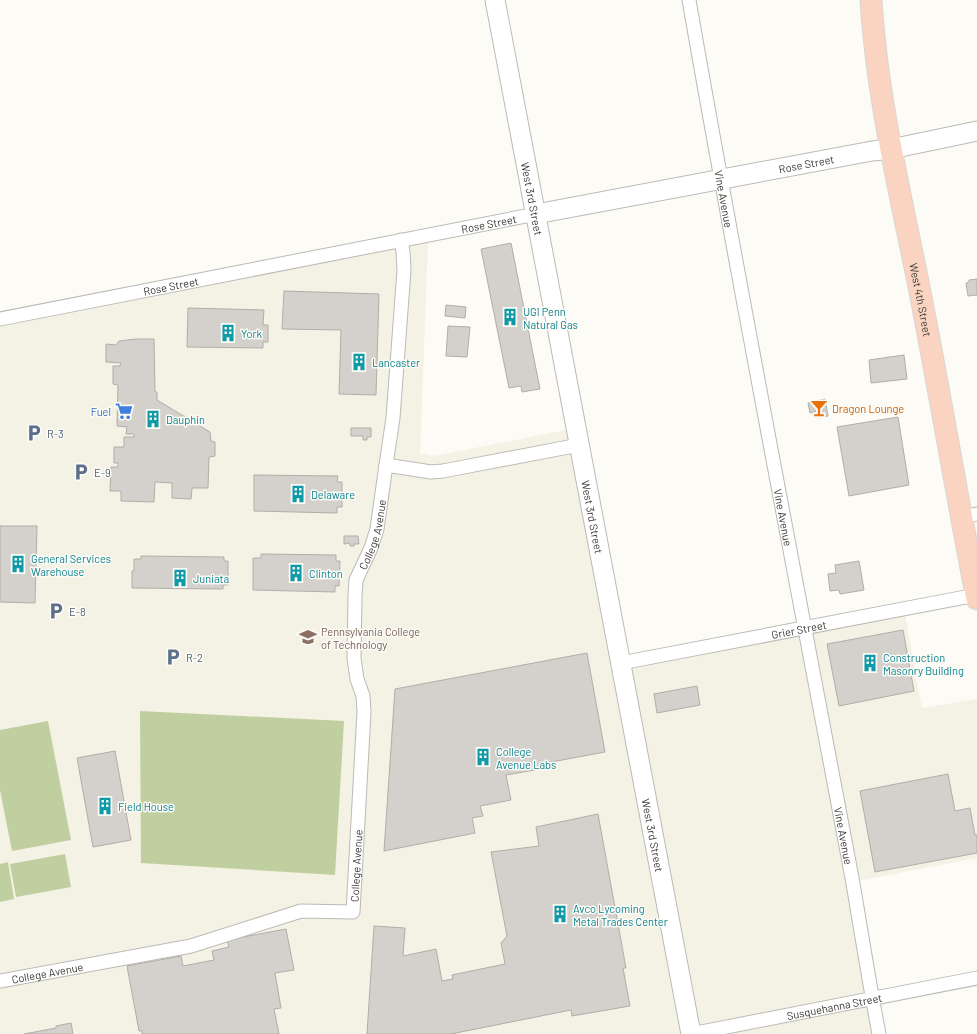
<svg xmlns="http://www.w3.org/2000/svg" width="977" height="1034" viewBox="0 0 977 1034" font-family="Barlow,sans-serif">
  <rect width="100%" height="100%" fill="#fcfbf6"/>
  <path fill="#f4f1e5" d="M428 241 420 453 434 456 576 428 621 663 904 609 922 708 977 699V858L852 882 879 1034H0V325Z"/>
  <path fill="#c0cf9f" d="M140 711 344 721 335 875 141 863Z
    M48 721 71 840 12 851 0 790V730Z
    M65 854 71 887 16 897 10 864Z
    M8 862 14 899 0 902V864Z"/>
  <path fill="#d4d0cc" stroke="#b1adaa" d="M511 243 540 389 522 392 521 386 509 388 481 249Z
    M977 279V295L968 296 966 283 969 282V280Z
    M284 291 379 294 376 395 339 394 341 330 282 329Z
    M446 305 466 307 465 318 445 316Z
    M188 308 264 310 263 325H268V342H263V348L187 347Z
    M448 326 470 327 467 357 446 356Z
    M136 339H154L155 392H157V400L210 432 211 441 215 442V456L209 457 208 488H192L191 499 172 498V483L155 482 154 502 121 501V491H110L111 467H118V463H114V447H124V437H134V434H126L127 427 117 426 118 385 113 384V366H120L121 363 106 362V344L116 345 119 341Z
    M904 355 907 379 871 383 869 360Z
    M825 399 828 416 818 418 817 411 810 413 808 403Z
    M898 417 909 485 849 496 837 427Z
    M351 428H371V437H367V440H363V436H351Z
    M254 475 338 476 337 482H342V507H337V513L254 511Z
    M0 526H37L35 603 0 602Z
    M344 536H358L359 544H354V546H350V543L344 544Z
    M261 554 336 555V561H340L339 586H335V592L253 590V558H261Z
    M141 556 224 557V561H228V585H223V589L132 588V571H134V559H141Z
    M859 561 864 590 840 594 839 590 830 591 828 574 836 573 835 565Z
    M903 630 914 691 839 706 827 644Z
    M587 653 605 752 546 763V768L506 775 511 800 480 806 483 816 472 818 475 833 384 851 395 689Z
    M697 686 700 705 657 713 654 694Z
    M115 751 131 840 93 847 77 758Z
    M948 774 955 811 970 808 975 835H977V853L875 872 860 791Z
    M598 814 626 968H623L630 1006 572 1016 571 1010 451 1034H367L374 926 405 928 403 956 436 949 442 981 453 979 452 975 505 964 501 943 507 936 491 852 539 846 536 827Z
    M286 929 294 970 275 973 281 1008 274 1009 279 1034H142V1031H139L127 966 181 956 183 966 214 960 212 951 229 947 227 940Z
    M71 1023 73 1034H24L56 1028V1026Z"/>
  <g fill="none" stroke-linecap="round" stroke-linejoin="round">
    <g stroke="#bbbab6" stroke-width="15">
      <g id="street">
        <path id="s1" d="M689 0C740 293 797 585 852 878 861 930 869 982 879 1034"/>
        <path id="s2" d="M0 319 536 214"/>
        <path d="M386 465 393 418 404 270 403 252 401 240"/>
        <path d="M962 517 977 514"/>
        <path id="s3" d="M621 663 976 595"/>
        <path id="s4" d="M0 981 191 946 301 911 353 912 364 712 363 696 357 679 354 658 355 596 356 580 371 548 377 529 386 465 431 472 443 471 579 445"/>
        <path id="s5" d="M691 1034 977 978"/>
      </g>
    </g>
    <g stroke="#bbbab6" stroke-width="21">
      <g id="secondary">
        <path id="s6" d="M495 0 691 1034"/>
        <path id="s7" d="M536 214 872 151 891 149 977 131"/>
      </g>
    </g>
    <g stroke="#d8d7d7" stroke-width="23">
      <g id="primary">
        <path id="s8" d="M871 0C877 99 901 196 920 292 940 394 957 497 977 599"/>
      </g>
    </g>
    <use href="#street" stroke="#fff" stroke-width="13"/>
    <use href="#secondary" stroke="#fff" stroke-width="19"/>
    <use href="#primary" stroke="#fad4c0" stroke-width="21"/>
  </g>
  <defs>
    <g id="building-bare" transform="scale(1.38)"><path d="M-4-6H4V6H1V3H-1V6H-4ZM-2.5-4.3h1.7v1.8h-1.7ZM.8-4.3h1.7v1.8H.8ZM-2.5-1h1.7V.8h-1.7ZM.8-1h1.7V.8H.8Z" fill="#0f9aa8" stroke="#fcfbf6" stroke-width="2.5" paint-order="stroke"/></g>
    <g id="bar-bare" transform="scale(1.38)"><path d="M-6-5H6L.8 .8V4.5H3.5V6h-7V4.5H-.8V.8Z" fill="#e8710a" stroke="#fcfbf6" stroke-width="2.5" paint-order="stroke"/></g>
    <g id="supermarket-bare" transform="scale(1.38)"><path d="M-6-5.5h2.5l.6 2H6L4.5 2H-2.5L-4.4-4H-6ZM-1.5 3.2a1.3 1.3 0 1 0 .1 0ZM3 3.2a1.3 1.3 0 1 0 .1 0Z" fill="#3f7fe0" stroke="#fcfbf6" stroke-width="2.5" paint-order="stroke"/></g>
    <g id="parking-bare" transform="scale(1.38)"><path d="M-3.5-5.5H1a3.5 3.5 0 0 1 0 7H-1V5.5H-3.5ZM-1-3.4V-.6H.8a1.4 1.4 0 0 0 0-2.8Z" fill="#5c6f8a" stroke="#fcfbf6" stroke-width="2.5" paint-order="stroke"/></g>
    <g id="university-bare" transform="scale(1.38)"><path d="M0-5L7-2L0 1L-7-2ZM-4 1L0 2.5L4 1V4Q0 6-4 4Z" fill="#8d6e63" stroke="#fcfbf6" stroke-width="2.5" paint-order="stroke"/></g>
  </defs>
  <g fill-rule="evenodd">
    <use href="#building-bare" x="510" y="317"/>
    <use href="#building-bare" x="228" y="333"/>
    <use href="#building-bare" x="359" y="362"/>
    <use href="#bar-bare" x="819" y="408"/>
    <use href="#supermarket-bare" x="124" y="411"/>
    <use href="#building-bare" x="153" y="419"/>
    <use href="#parking-bare" x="34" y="433"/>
    <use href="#parking-bare" x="81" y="472"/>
    <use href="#building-bare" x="298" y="494"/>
    <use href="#building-bare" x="18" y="564"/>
    <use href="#building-bare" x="296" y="573"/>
    <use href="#building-bare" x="180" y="578"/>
    <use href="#parking-bare" x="56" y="611"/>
    <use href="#university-bare" x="308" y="637"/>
    <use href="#parking-bare" x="173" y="657"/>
    <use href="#building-bare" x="870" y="663"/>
    <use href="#building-bare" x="483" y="757"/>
    <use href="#building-bare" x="105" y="806"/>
    <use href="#building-bare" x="560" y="914"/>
  </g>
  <g text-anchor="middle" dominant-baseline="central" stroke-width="3" stroke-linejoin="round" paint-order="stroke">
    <g font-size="11" fill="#3a3937" stroke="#fcfbf6">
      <text stroke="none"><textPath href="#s7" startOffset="275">Rose Street</textPath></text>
      <text stroke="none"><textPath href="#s6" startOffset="202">West 3rd Street</textPath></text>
      <text stroke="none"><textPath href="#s1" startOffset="202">Vine Avenue</textPath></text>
      <text stroke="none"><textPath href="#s2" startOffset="498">Rose Street</textPath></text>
      <text stroke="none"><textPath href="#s2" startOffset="174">Rose Street</textPath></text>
      <text stroke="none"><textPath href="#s8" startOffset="304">West 4th Street</textPath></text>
      <text stroke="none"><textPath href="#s6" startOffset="526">West 3rd Street</textPath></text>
      <text stroke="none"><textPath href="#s1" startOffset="526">Vine Avenue</textPath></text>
      <text stroke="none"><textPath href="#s4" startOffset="744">College Avenue</textPath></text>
      <text stroke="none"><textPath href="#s3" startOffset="181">Grier Street</textPath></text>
      <text stroke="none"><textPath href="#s6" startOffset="850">West 3rd Street</textPath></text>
      <text stroke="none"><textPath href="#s1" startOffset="850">Vine Avenue</textPath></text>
      <text stroke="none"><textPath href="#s4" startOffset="408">College Avenue</textPath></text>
      <text stroke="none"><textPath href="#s4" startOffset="48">College Avenue</textPath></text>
      <text stroke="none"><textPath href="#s5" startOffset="146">Susquehanna Street</textPath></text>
    </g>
    <g font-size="11" fill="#0d838f" stroke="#fcfbf6" text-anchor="start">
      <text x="523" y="311">UGI Penn<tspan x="523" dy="13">Natural Gas</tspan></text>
      <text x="241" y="333">York</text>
      <text x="372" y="362">Lancaster</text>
      <text x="166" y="419">Dauphin</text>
      <text x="311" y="494">Delaware</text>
      <text x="31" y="558">General Services<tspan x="31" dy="13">Warehouse</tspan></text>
      <text x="309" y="573">Clinton</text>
      <text x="193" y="578">Juniata</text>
      <text x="883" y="657">Construction<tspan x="883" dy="13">Masonry Building</tspan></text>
      <text x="496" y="751">College<tspan x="496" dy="13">Avenue Labs</tspan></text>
      <text x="118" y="806">Field House</text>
      <text x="573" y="908">Avco Lycoming<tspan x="573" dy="13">Metal Trades Center</tspan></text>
    </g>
    <g font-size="11" fill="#c56008" stroke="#fcfbf6" text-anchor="start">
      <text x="832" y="408">Dragon Lounge</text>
    </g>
    <g font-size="11" fill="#366cbe" stroke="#fcfbf6" text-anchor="end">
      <text x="111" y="411">Fuel</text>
    </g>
    <g font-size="11" fill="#4e5e75" stroke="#fcfbf6" text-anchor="start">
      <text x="47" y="433">R-3</text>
      <text x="94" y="472">E-9</text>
      <text x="69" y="611">E-8</text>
      <text x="186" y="657">R-2</text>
    </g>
    <g font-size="11" fill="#785e54" stroke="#fcfbf6" text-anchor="start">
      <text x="321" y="631">Pennsylvania College<tspan x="321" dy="13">of Technology</tspan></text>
    </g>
  </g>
</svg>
